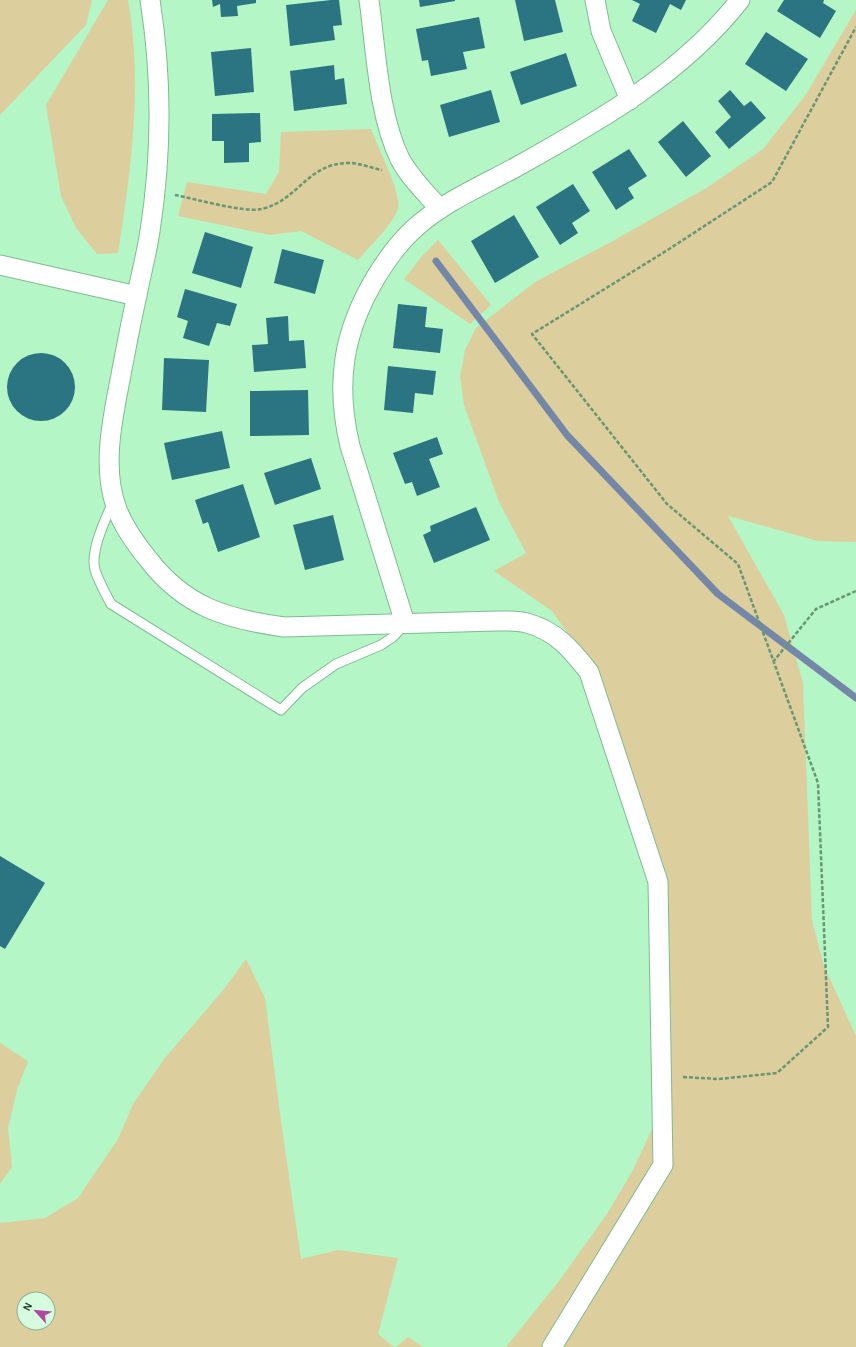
<svg xmlns="http://www.w3.org/2000/svg" width="856" height="1347" viewBox="0 0 856 1347" font-family="'Alegreya Sans',sans-serif">
  <rect width="100%" height="100%" fill="#b4f6c6"/>
  <path fill="#ddce9e" fill-rule="evenodd" d="M0 0H92L86 25 0 115Z
    M108 0H128C143 84 131 170 118 253L97 254 76 228 61 196 46 105Z
    M856 10V542L818 541 728 516 784 615 803 683 812 920 824 966 856 1036V1347H506L559 1281 607 1214 633 1170 655 1123 667 1068 671 1008 649 887 617 774 573 641 552 611 494 571 526 553 499 502 464 405 460 377 465 350 476 328 535 282 611 242 708 187 763 149 805 96Z
    M371 129C377 145 402 195 398 208 393 225 370 246 358 260L301 231 270 235 178 216 187 182 266 194 279 172 281 132Z
    M438 240 491 305 470 324 404 279 422 256Z
    M246 959 265 998 281 1121 301 1259 338 1250 398 1258 378 1334 394 1347H0V1223L45 1218 78 1198 118 1139 133 1104 165 1058 224 989ZM24 1299H48V1323H24Z
    M0 1043 28 1061 17 1090 8 1128 12 1167 0 1184Z
    M408 1337 423 1347H396Z"/>
  <g fill="none" stroke-linecap="round" stroke-linejoin="round">
    <path stroke="#7587a7" stroke-width="7" d="M436 261 567 435 718 594 856 698"/>
  </g>
  <path fill="#2b7482" d="M212 0H256V3L237 6 238 16 221 17 220 4 213 7Z
    M331 0H339L342 25 333 26 335 40 290 46 286 5Z
    M419 0H455V1L420 7Z
    M515 0H555L563 32 524 41Z
    M632 0H686L681 10 670 4 656 33 632 21 640 4Z
    M784 0H824L823 3 836 11 820 38 777 11Z
    M479 17 485 48 463 52 467 69 431 76 428 60 422 61 416 29Z
    M766 32 808 59 786 91 745 64Z
    M251 48 254 92 215 96 211 52Z
    M566 53 577 86 521 105 510 72Z
    M334 65 335 80 344 78 347 104 294 111 290 71Z
    M491 90 500 122 449 137 440 105Z
    M730 90 744 106 751 101 766 118 729 149 715 132 731 117 718 101Z
    M260 113 261 142 249 143V162L224 163V141H212V114Z
    M683 121 711 156 686 177 658 142Z
    M629 149 647 176 628 188 634 198 616 210 592 172Z
    M573 184 590 211 572 223 578 233 560 245 536 207Z
    M514 215 539 257 495 283 471 241Z
    M205 232 253 247 241 288 192 273Z
    M282 249 324 260 315 294 274 283Z
    M185 289 237 304 230 326 217 323 209 346 183 338 188 321 177 317Z
    M398 304 427 307 425 327 443 329 440 353 393 348Z
    M288 316 289 341 304 340 306 368 254 372 252 345 268 344 266 318Z
    M7 387a34 34 0 1 1 68 0a34 34 0 1 1-68 0Z
    M164 358 209 360 206 412 162 410Z
    M388 366 436 371 433 395 415 393 413 413 384 410Z
    M308 390 309 435 250 436V391Z
    M222 431 230 468 172 480 164 443Z
    M437 437 443 454 429 459 440 487 417 496 412 482 405 484 393 453Z
    M311 458 321 489 275 505 264 473Z
    M243 484 260 537 218 552 208 522 203 524 195 500Z
    M476 507 490 540 434 563 423 535 431 531 430 526Z
    M333 515 344 560 305 570 293 525Z
    M0 856 45 883 5 949 0 946Z"/>
  <g fill="none" stroke-linecap="round" stroke-linejoin="round">
    <g stroke="#7dbd90" stroke-width="11">
      <path id="service" d="M113 502C105 520 90 551 95 570 99 582 105 593 111 604L281 710 302 688 336 664 381 645 393 637 405 624"/>
    </g>
    <g stroke="#7dbd90" stroke-width="21">
      <path id="minor" d="M150 0C162 76 162 154 150 231 147 252 141 274 137 295 131 322 126 348 121 375 113 416 101 468 117 509 124 528 135 543 148 559 185 607 226 619 284 627L496 621C506 621 518 620 527 623 556 631 571 649 589 672L658 882 663 1165 552 1347
        M369 0C376 49 378 114 400 159 410 178 426 193 440 209
        M595 0 601 31 630 100
        M0 265 137 296
        M405 623 350 446C335 383 343 332 376 277 387 259 400 241 416 227 445 201 484 185 518 166 599 121 682 74 740 0"/>
    </g>
    <path stroke="#689675" stroke-width="2.5" stroke-dasharray="4 2" stroke-linecap="butt" d="M175 195C196 199 244 213 262 209 299 200 307 163 349 163 360 163 371 168 382 170
      M773 662 816 609 856 591
      M683 1077 719 1079 777 1073 828 1027 818 783 738 564 667 504 532 334 666 251 772 182 856 27"/>
    <use href="#service" stroke="#fff" stroke-width="9"/>
    <use href="#minor" stroke="#fff" stroke-width="19"/>
  </g>
  <g transform="translate(36 1311) rotate(297)"><circle r="19" fill="#d5fcdf" stroke="#8daf96"/>
  <path d="M0-3L7 15L0 10L-7 15Z" fill="#b346a5"/>
  <text y="-6" font-size="11" font-weight="bold" text-anchor="middle" fill="#213b29">N</text>
  </g>
</svg>
